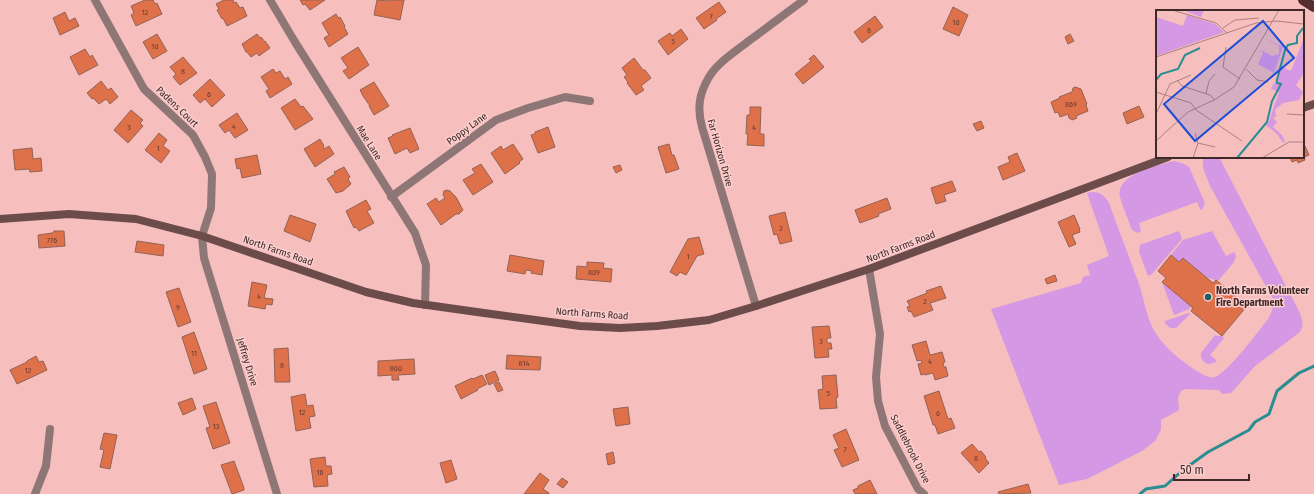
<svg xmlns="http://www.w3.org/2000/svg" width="1314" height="494" viewBox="0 0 1314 494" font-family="'Fira Sans Condensed',sans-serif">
  <rect width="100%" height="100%" fill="#f6bebd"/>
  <path fill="#d598e4" d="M1203 157H1219L1300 313C1302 320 1304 326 1300 332L1255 366 1231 393 1222 394 1219 390 1186 389 1181 391 1178 398 1179 410 1161 420V430L1155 441 1142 451 1087 479 1059 485 991 309 1081 283 1083 277 1090 275 1087 265 1109 256 1087 193C1097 190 1104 194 1109 203 1119 231 1130 259 1140 287 1145 303 1147 321 1157 335 1166 349 1182 361 1195 370 1201 373 1208 379 1215 377 1228 372 1258 332 1268 319 1272 312 1274 307 1273 299L1210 186 1203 168Z
    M1175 161 1184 164 1189 167 1205 203 1202 210 1200 209 1197 202 1139 223 1141 231 1138 233 1132 230C1128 219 1123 208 1120 197 1115 175 1154 167 1169 162Z
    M1179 231 1182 239 1152 274 1148 276 1139 252 1140 245 1145 243Z
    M1212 231 1226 256 1234 252 1236 256 1234 262 1218 281 1206 277 1183 258 1179 262 1171 255 1183 240Z
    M1162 282 1191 307 1189 309 1174 315Z
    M1189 313 1190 314 1176 328H1170L1165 323V321Z
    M1215 335 1217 336H1222L1224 338 1210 355 1217 361 1214 363 1208 364C1203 362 1200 358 1201 353Z"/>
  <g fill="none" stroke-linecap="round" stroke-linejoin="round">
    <path stroke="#2a8d92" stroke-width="3" d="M1140 494 1146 489 1165 486 1183 470 1208 452 1249 430 1255 422 1269 414 1277 391 1299 373 1314 366"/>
  </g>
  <path fill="#de714a" stroke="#926354" d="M145 0H153L155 4 157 3 162 14 136 26 131 15 134 13 131 6Z
    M224 0H233L234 3 236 2 240 8 243 7 247 16 227 26 223 18 222 19 217 10 219 9 216 4Z
    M300 0H325L310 10 305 4 303 5Z
    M377 0 389 1V0H404L400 20 374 15Z
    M719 2 726 12 716 19 717 20 704 29 696 18Z
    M953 7 968 15 959 36 943 29Z
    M65 12 69 21 75 18 79 26 60 35 53 18Z
    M336 14 338 18 340 17 345 26 344 27 348 34 329 47 324 38 329 35 322 23Z
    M875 16 883 27 862 43 854 32Z
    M681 29 688 39 668 55 658 41 670 33 672 36Z
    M157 34 167 51 153 59 143 42Z
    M257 34 260 38 261 37 265 42V41L270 48 259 56 257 53 251 57 247 52H246L242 44Z
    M1070 34 1074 41 1068 44 1065 37Z
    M358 47 369 65 349 79 343 71 348 68 341 58Z
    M85 49 90 57 92 55 98 65 79 75 70 57Z
    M814 55 824 67 803 84 795 74 811 61 809 59Z
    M183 57 197 73 180 85 173 77 176 74 170 67Z
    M634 58 643 70H645L651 78 641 86 644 90 636 95 627 83 628 82 624 77 627 75 622 68Z
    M273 69 276 73 280 71 285 79 288 77 292 84 270 98 266 91 269 89 261 77Z
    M210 79 225 95 212 107 205 99 200 103 193 95Z
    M101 81 108 90 111 88 118 97 110 104 106 99 99 104 93 98 92 99 87 93Z
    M374 82 389 106 374 115 369 106H370L363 96 360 90Z
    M1075 87 1081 89 1087 104 1086 105 1088 111 1076 116 1077 118 1072 120 1069 118 1068 114 1060 117 1058 112 1055 113 1051 102 1060 98 1059 97 1072 92 1073 88Z
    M295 99 301 107 303 106 313 119 295 130 281 108Z
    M1139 106 1144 117 1127 124 1123 113Z
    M750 107H761L760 134H764V146L747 145 748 134H746L747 115H750Z
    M131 110 143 120 140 123 143 126 128 143 114 130Z
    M237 113 248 130 235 138 229 130 225 133 219 125Z
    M981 121 984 128 977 131 973 124Z
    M548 127 555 147 538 153 531 135 535 134V132Z
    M410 128 419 149 410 153 407 148 395 154 388 138 393 136 392 135Z
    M159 133 167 140 163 146 170 151 161 163 145 150Z
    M320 139 324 146 323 147 324 149 329 146 334 154 315 167 304 149Z
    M513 144 523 159 519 162 520 163 505 174 491 153 501 146 503 150Z
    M669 144 672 155H674L679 169 666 173 658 147Z
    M1305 146 1309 155 1304 157 1305 160 1298 163 1297 160 1292 162 1290 157H1303V147Z
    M32 148 33 159 41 158 42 171 30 172 29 169 15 170 13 150Z
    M1017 153 1025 171 1003 180 998 167 1010 162 1008 157Z
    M257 155 261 174 242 178 240 168 237 169 235 159Z
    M481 164 493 182 473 195 463 180 475 173 472 169Z
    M620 165 622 170 616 173 613 167Z
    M344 167 350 177 348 179 351 184 343 191 336 193 327 179 335 174 334 172Z
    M952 181 956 191 944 195 946 201 936 204 931 188Z
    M447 190 450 191 456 197 463 210 459 214H456L441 225 427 204 436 198 439 202 445 198 443 195 444 191Z
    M887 198 891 209 878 214 879 216 860 223 855 210Z
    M366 200 371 209 367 211 374 223 359 231 356 227 354 228 346 211Z
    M785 212 792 241 780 244 777 234 774 235 769 216Z
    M290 215 316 224 310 242 284 231Z
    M1074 215 1080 229H1079L1080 232 1072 235 1076 244 1069 247 1058 222Z
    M54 231H64L65 246 39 248 38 235 52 233Z
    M699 237 704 254 697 256 686 275 680 272 677 276 670 272 688 239Z
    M137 241 164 245 163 256 135 252Z
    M510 255 544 261 542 275 531 273 532 271 526 270 525 274 507 271Z
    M1171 255 1179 262 1183 258 1213 283 1216 280 1247 306 1222 336 1191 311 1193 308 1162 282 1166 278 1158 271Z
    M587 262 604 263 603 268 612 269 611 282 576 279 577 266 587 267Z
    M1055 275 1057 281 1047 284 1045 279Z
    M252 282 267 285 264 298 273 299 272 305 266 304 265 309 248 306Z
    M941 286 946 298 930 303 933 310 914 317 911 311 909 312 907 307 910 306 907 301 927 293 926 291Z
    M179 288 191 322 178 327 166 292Z
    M829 326 831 338H827V343H831L832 349H828L829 357 815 358 812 327Z
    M194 332 207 369 194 374 182 337Z
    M926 341 930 355 942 352 945 362 943 363 944 367H946L948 376 935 380 933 373 925 375V374L921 375 918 364 922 363 921 360 917 361 912 345Z
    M288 348 290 382H275L274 349Z
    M507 355 541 357 540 370 506 369Z
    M36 356 39 362 43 361 47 370 17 384 10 370 27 362V361Z
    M414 359 415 374 398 375 399 380H392V375L378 376V361Z
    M495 371 499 380 489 385 485 375Z
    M482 375 487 384 477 389 478 390 461 399 455 386 472 378 473 379Z
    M836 375 838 397 836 398 837 408 820 409 818 390 823 389 822 376Z
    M499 382 503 390 498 392 494 384Z
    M939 391 948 419 951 418 955 428 938 434 935 425H933L924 396Z
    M305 394 307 406 313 405 315 416 309 417 311 428 296 431 291 397Z
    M192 398 196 409 183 415 178 403Z
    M216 402 230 443 213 449 206 428 210 427 203 406Z
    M628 407 630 424 616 426 613 409Z
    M846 429 859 460 842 467 834 450 839 448 833 435Z
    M104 433 117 435 110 469 100 467 104 450 100 449Z
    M972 444 979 452 981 451 986 457 985 458 989 463 979 473 961 453Z
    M613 452 615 463 608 465 606 454Z
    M325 457 326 466H331L332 474 327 475 328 486 314 487 310 459Z
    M451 460 457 479 446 483 440 463Z
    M234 461 244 488V490L232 494 221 465Z
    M540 473 549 480 543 489 549 493V494H524Z
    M562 478 568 482 563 488 557 484Z
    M870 480 877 494H855L853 490 858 488V486Z
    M1028 484 1031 493 999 494 998 492Z"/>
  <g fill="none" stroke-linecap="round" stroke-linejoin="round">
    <path stroke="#8d7675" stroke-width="8" d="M95 0 144 89 193 135 205 157 212 174 211 208 202 236 204 258 277 494
      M270 0 295 42 415 233 426 265 425 305
      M391 197 496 120 528 108 565 97 590 101
      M869 269 880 334 876 377 878 401 885 426 918 489 924 494
      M756 306 702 127C697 108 699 94 709 77 718 62 736 51 750 40 768 27 786 13 804 0
      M35 494 46 466 50 429"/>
    <path stroke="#6c4c4b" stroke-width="8" d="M1303 108 1314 104
      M0 219 69 214 136 219 202 236 366 292 413 303 484 313 580 326 620 328 657 326 709 320 756 306 869 269 1168 157"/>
    <path stroke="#542e2f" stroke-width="10" d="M1303 0 1314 7"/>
  </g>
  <circle fill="#136367" stroke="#fccecd" stroke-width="1.5" cx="1208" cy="297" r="4"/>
  <g text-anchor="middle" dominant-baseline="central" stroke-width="3" stroke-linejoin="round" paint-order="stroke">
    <g font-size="8" fill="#663a30">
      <text x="145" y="12">12</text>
      <text x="711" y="16">7</text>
      <text x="956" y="22">10</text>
      <text x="869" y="30">8</text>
      <text x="673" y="41">5</text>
      <text x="155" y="46">10</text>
      <text x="183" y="71">8</text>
      <text x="209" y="94">6</text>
      <text x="1071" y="104">869</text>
      <text x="234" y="126">4</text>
      <text x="129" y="127">3</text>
      <text x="754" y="127">4</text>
      <text x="158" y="148">1</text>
      <text x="781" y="228">2</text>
      <text x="52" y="240">776</text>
      <text x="688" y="256">1</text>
      <text x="594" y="272">809</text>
      <text x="259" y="296">4</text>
      <text x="925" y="301">2</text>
      <text x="178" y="307">9</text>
      <text x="821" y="341">3</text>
      <text x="194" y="353">11</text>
      <text x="930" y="361">4</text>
      <text x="524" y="363">814</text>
      <text x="282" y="365">8</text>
      <text x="396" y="368">800</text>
      <text x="28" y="370">12</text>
      <text x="828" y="393">5</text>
      <text x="302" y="412">12</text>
      <text x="938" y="413">6</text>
      <text x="216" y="426">13</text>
      <text x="845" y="449">7</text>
      <text x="976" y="458">8</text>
      <text x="320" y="472">16</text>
    </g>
    <g font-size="10" fill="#3e2828" stroke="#fccecd">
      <text transform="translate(177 107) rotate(44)">Padens Court</text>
      <text transform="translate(467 129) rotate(-36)">Poppy Lane</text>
      <text transform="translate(369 143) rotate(58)">Mae Lane</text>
      <text transform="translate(720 153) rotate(74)">Far Horizon Drive</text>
      <text transform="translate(901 247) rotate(-21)">North Farms Road</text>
      <text transform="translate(278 251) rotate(19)">North Farms Road</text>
      <text transform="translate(592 314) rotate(4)">North Farms Road</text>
      <text transform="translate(247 362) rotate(73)">Jeffrey Drive</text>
      <text transform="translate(910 449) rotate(63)">Saddlebrook Drive</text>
    </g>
    <g font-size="10" font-weight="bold" fill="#3e2828" stroke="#fccecd" text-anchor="start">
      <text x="1216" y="291">North Farms Volunteer<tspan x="1216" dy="12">Fire Department</tspan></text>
    </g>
  </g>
  <g transform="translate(1156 10)">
    <rect width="148" height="148" fill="#f6bebd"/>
    <path d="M27 0H48L45 7ZM31 5 59 14 68 22 0 46V7L27 16ZM108 28 127 37 118 63 102 54 107 43 103 39 116 46 123 44V36ZM148 28V63L140 75 147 82 143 90 127 93 119 100 120 106 117 108 121 112 117 117 126 125 129 132 127 133 121 124 110 115 113 111 123 82 115 79 126 57 135 61Z" fill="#d598e4"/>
    <path fill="none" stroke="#2a8d92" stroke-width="2" d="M0 70 5 64 22 59 29 45 44 38M81 148 111 112 116 91 125 74 121 73V70L129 40 132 35 141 33V26L147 18"/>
    <path fill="none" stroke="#ac8281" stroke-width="1" d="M16 0 60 13 71 23M67 18 79 10 103 8M70 37 67 57 84 69M0 47 100 13 120 11 148 14M90 59 101 70 112 72M21 70 26 76 54 85 59 90M0 82 35 93 40 100 86 131M50 84 53 71 59 64M0 104 14 74 35 65M131 104 148 105M0 131 32 102 58 90 78 77 123 0M42 133 59 137M37 148 42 133 39 123M106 148 133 132H148"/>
    <path fill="#1d4ed8" fill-opacity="0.15" stroke="#1d4ed8" stroke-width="2" d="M107 11 138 48 39 131 8 94Z"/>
    <rect width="148" height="148" fill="none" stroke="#3e2828" stroke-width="2"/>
  </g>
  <path d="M1174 474v6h75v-6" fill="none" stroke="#3e2828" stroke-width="2"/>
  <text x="1180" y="474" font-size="12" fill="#3e2828" stroke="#fccecd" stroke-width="3" paint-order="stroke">50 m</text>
</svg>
